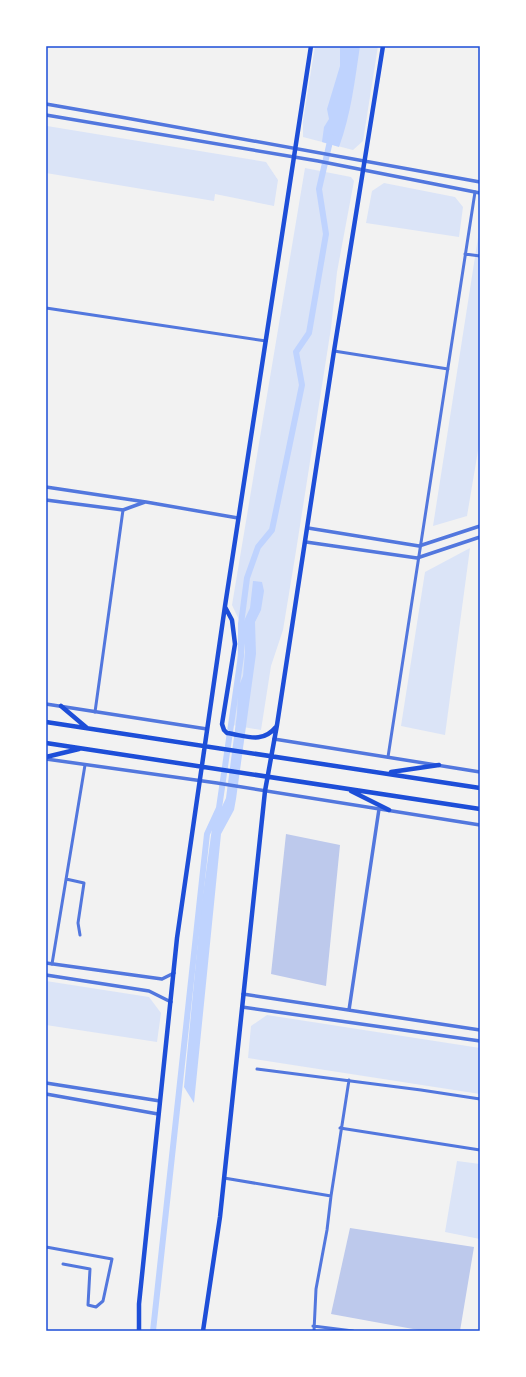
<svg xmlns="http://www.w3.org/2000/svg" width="526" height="1377" viewBox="0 0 526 1377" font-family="'Titillium Web',sans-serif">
  <rect width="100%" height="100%" fill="#f2f2f2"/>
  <path fill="#dbe4f7" d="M315 46H378L363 141 353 150 303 137V121Z
    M47 126 266 162 278 180 274 206 215 194 214 201 46 173Z
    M305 168 351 177 354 181 337 272 331 328 296 551 283 630 271 666 261 730 232 725 240 622 232 605Z
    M384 183 455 197 463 207 459 237 366 223 372 191Z
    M480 225V439L467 516 433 526Z
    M470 548 445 735 401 726 425 572Z
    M46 981 149 997 161 1013 157 1042 46 1025Z
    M267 1015 480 1048V1094L248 1058 251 1026Z
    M457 1161 480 1164V1239L445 1232Z"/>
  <path fill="#bfd3fe" d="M340 46H360C355 79 351 115 339 147L322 142 324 127 329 119 327 109 340 66Z
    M253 581 262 582 264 591 261 610 255 622 256 654 236 799 234 810 221 834 194 1103 184 1087 201 909 212 828 226 798 237 714 238 688 243 676 245 652 242 625 250 608Z"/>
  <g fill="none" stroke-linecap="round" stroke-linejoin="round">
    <path stroke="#bfd3fe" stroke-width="6" d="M153 1331 207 834 219 808 241 656V624L247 578 258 547 272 530 302 385 296 352 309 333 326 234 319 189 331 137"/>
  </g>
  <path fill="#bdc9ec" d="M286 834 340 845 326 986 271 974Z
    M350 1228 474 1247 460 1331H424L331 1314Z"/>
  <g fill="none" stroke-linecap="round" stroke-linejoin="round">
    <path stroke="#5277de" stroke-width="3" d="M465 254 480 256
      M46 308 266 341
      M334 351 448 369
      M95 712 123 510
      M388 757 475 192
      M66 879 84 883 78 923 80 935
      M52 964 85 765
      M257 1069 421 1090 480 1099
      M340 1128 480 1150
      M224 1178 331 1196
      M46 1247 112 1259 103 1301 96 1307 88 1305 90 1269 63 1264
      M313 1326 353 1331
      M314 1331 316 1289 327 1230 331 1196 349 1080"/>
    <path stroke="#5277de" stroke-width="3.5" d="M46 104C191 129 336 155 480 182
      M46 115 318 161 480 193
      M46 487 146 502 238 518
      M46 500 123 510 145 502
      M308 528 419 546 480 526
      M306 542 417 558 480 537
      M46 704 207 729
      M274 739 480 772
      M46 759 217 783 480 825
      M46 963 162 979 174 973
      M46 975 149 991 171 1002
      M243 994 480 1030
      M242 1007 480 1041
      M349 1010 379 809
      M46 1083 160 1101
      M46 1094 158 1114"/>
    <path stroke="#1d4ed8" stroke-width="4.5" d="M225 607 232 620 235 644 222 724 224 730 227 733C247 736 262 744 276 727
      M61 706 87 728
      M46 722 480 788
      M46 743 480 809
      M46 757 79 749
      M391 772 439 765
      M351 791 389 810
      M139 1331V1304L177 938 225 606 311 46
      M203 1331 220 1217 265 791 277 725 334 351 383 46"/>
  </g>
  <rect width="526" height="1377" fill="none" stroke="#ffffff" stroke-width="94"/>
  <rect x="47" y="47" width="432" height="1283" fill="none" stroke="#1d4ed8" stroke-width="1.5"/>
</svg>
